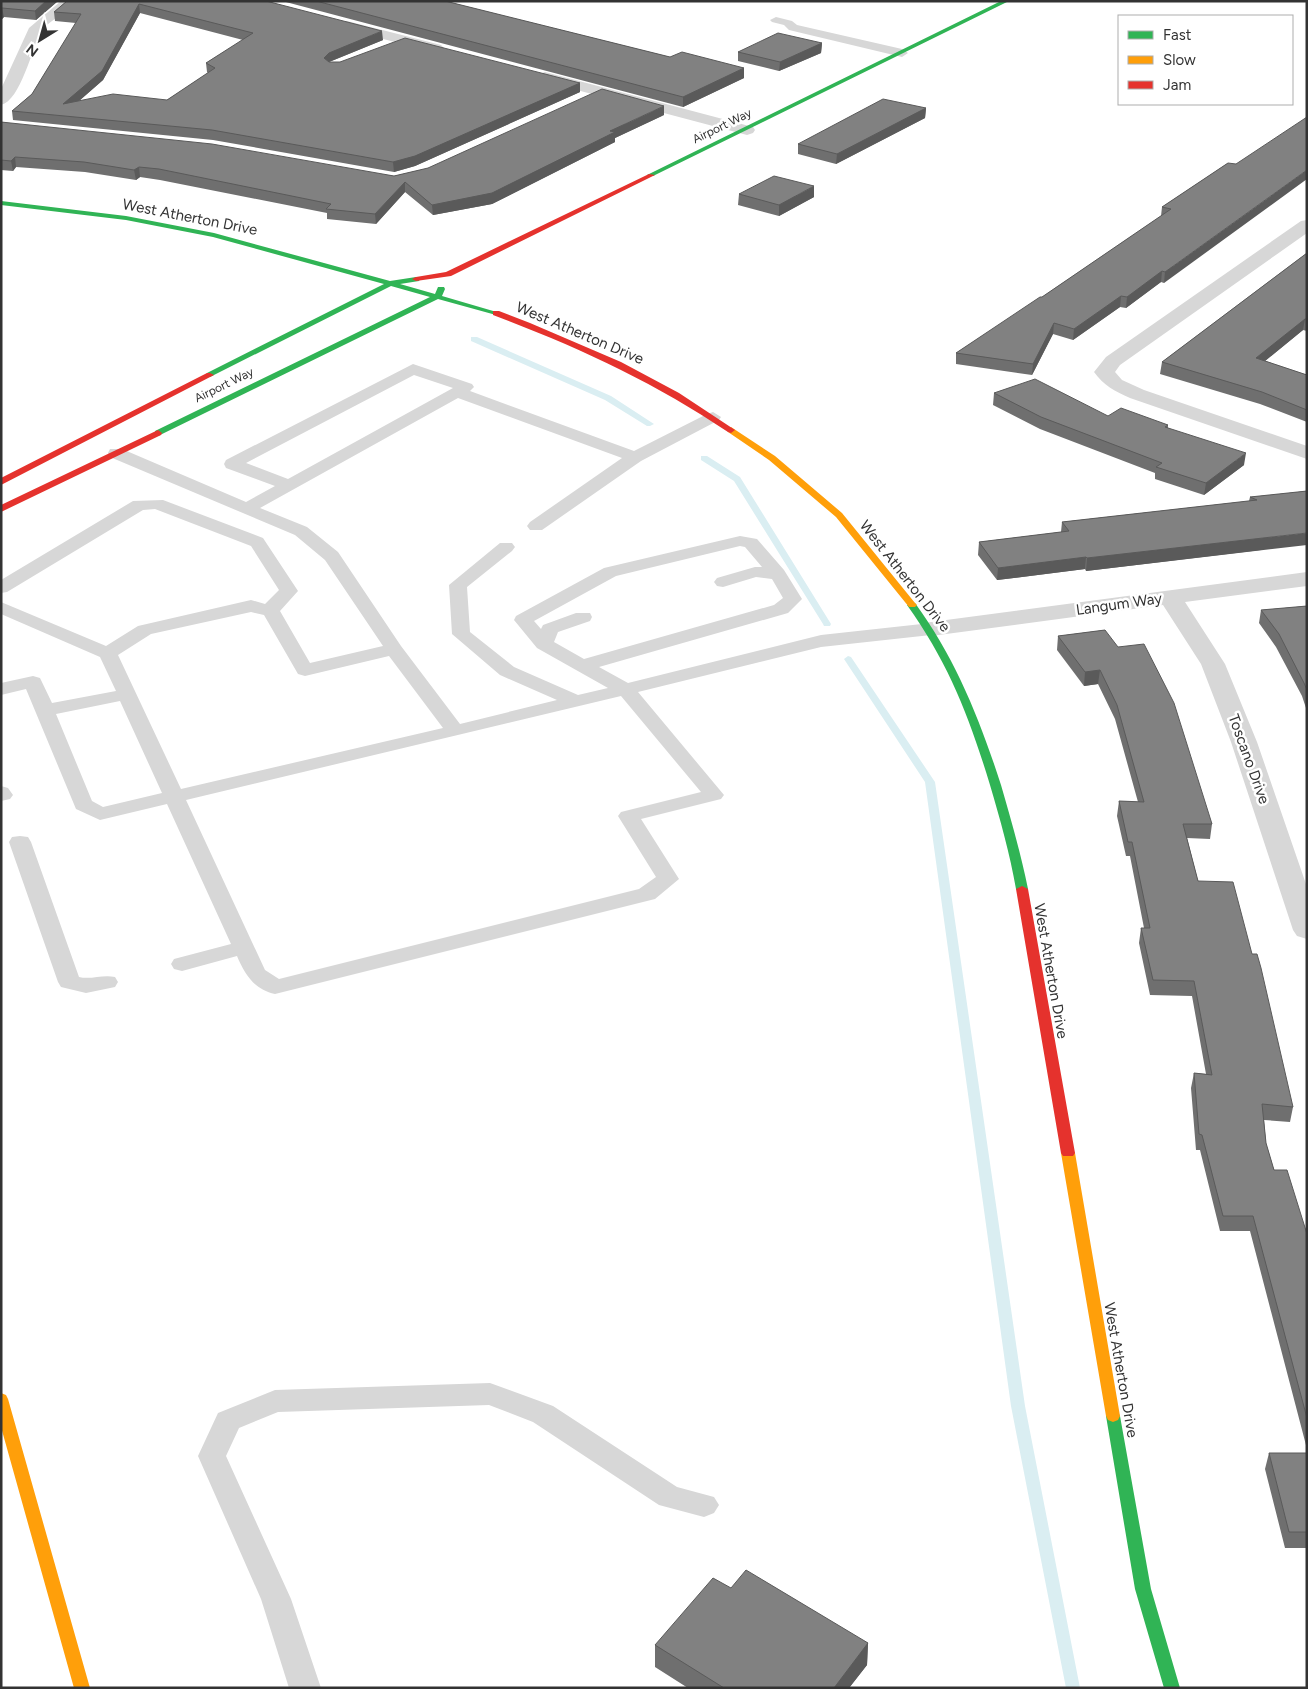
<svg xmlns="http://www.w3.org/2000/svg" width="1308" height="1689" viewBox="0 0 1308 1689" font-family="Figtree,sans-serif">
  <rect width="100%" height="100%" fill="#fff"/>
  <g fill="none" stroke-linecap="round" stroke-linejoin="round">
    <path fill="#daeef2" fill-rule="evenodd" d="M471 337H477L611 396 654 424 650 426H647L605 400 471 341Z
      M701 456H707L740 477 831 624 830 626H824L823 624 734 481 701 460Z
      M848 656 851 657 935 782 1025 1406 1080 1688H1066L1011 1406 925 782 844 659Z"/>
    <path fill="#d7d7d7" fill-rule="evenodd" d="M776 17 792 21 797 25 902 49 908 53 902 57 789 30 784 25 772 22 770 20Z
      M413 364 472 384 474 387 470 391 634 451 707 414 713 412 721 417 719 420 641 461 542 530H530L527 526 530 522 622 458 458 398 260 508 307 527 338 552 401 646 460 724 557 700 500 675 452 634 449 585 500 543H512L515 547 512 551 467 587 470 632 514 667 578 695 608 688 537 648 514 620 516 616 604 568 740 536 757 539 784 570 802 599 788 613 599 667 628 683 821 635 931 623 938 625 940 629 938 633 931 635 821 647 638 692 724 795 721 799 641 819 679 879 655 899 275 994C254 989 245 975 237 956L182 971 174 969 171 964 174 959 231 944 167 804 100 820 76 809 26 689 1 695V683L33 676 40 678 52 703 116 691 100 657 1 614V602L106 646 138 626 251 600 265 604 279 590 251 546 155 509 143 510 7 592 1 593V580L133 501 163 500 263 538 298 591 280 611 310 663 383 646 325 560 295 535 110 457 108 453 110 449H122L246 502 275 486 226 468 224 464 226 460ZM414 375 453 388 288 479 246 463ZM740 546 745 547 762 567H755L717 578 714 582 717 586 723 587 756 577 772 579 783 598 774 605 584 659 554 642 558 632 590 621 592 617 590 613H576L543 625 541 629 534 621 616 576ZM251 612 264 615 298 674 305 676 389 656 443 728 181 789 118 655 151 634ZM621 696 701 792 621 812 618 816 656 877 639 889 279 979 265 970 186 800ZM120 701 162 793 103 807 92 801 56 714Z
      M1 786 8 788 13 795 10 799 1 801Z
      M20 836 28 837 31 842 79 977C91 980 103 974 115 977L118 982 115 987 86 993 61 987 58 982 9 842 12 837Z
      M490 1383 553 1406 677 1487 714 1497 719 1505 714 1513 704 1517 659 1505 533 1422 489 1405 278 1412 239 1428 226 1456 291 1599 321 1688H289L261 1599 198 1456 218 1413 275 1390Z"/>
    <path fill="#d7d7d7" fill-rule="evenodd" d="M61 1H77C68 13 49 19 42 32 31 49 21 100 1 105V89L29 28Z
      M347 21 441 45 444 48 436 53 342 28 340 25 342 22Z
      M545 72 753 127 755 130 753 133 747 135 539 80 537 77 539 74Z
      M1307 220V233L1120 365 1115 372 1122 380 1144 390 1307 446V459L1130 398C1115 391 1104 386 1094 372L1106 357 1301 221Z
      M1307 572V586L1185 602 1225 664 1257 742 1307 887V939L1297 936 1293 930 1231 742 1201 664 1163 605 931 636 922 634 919 629 922 624 931 622Z"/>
    <path fill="#30b455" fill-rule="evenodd" d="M1001 1H1009L653 176 647 175Z
      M1 201 126 216 214 233 390 281 416 277 420 279 419 281 400 284 435 294 438 287H444L445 289 442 296 500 313 496 315 438 299 158 436 155 435V431L430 297 391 286 210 377 206 375 207 373 384 284 213 237 126 220 1 205Z
      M912 602 915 603C956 659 980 720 1001 785 1011 820 1021 854 1028 889L1026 891H1018L1016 889C1010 854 1000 819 990 785 969 716 949 664 907 605Z
      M1113 1410 1118 1412 1120 1416 1151 1589 1180 1688H1164L1135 1589 1106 1416 1108 1412Z"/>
    <path fill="#ff9f0a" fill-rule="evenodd" d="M731 427 775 456 842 513 915 603 917 605 915 607H909L836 517 769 460 728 432 727 430Z
      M1068 1148 1073 1150 1075 1153 1120 1416 1118 1420 1113 1422 1108 1420 1106 1416 1061 1153 1063 1150Z
      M1 1393 6 1395 8 1399 90 1688H74L1 1427Z"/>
    <path fill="#e5322d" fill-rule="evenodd" d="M649 174 655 175 451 276 416 281 412 279 416 277 446 272Z
      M493 311H499L530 323 621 362 679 393 735 430 731 433 728 432C654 382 576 346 493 315Z
      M207 373H210L214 375 1 485V478Z
      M158 430 162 433 161 435 1 512V505Z
      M1022 886 1028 889 1075 1153 1073 1156H1063L1061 1153 1016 889Z"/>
  </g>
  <path fill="#6f6f6f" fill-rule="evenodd" d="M1 1H58L36 20 4 17 1 20Z
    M67 1H267L383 40 329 62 580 83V92L415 166 394 172 213 140 13 120 12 111 32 94 76 23 55 21 54 12ZM140 13 243 40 206 63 207 72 208 73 167 100 79 101 103 80Z
    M282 1H445L670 57 744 68V78L683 107Z
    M822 43 821 53 779 71 738 61V52Z
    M926 108 925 118 836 164 798 154V144Z
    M664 115 615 138V142L492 204 433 215 405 192 376 224 327 219V213L160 180 140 177 136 180 85 172 16 167 13 171 1 170V122L394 176Z
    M1228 163 1164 283 1161 282 1126 308 1120 307 1073 340 1053 334 1032 375 956 364V353L1042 297 1161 216 1162 207Z
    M739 194 814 197 779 216 738 205Z
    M1307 253V331L1303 330 1265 361 1307 375V422L1260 404 1160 374 1162 362Z
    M994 393 1108 416 1168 425V428L1244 465 1204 495 1155 479V473L1040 429 993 405Z
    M1307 491 1261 550 1086 571 1085 569 997 580 978 555 979 542 1061 532 1062 522 1249 501 1250 497Z
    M1307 606V711L1302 696 1276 647 1259 623 1261 610Z
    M1105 630 1212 824 1210 839 1187 838 1198 881 1293 1107 1290 1122 1264 1120 1266 1143 1274 1170 1307 1234V1449L1250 1231H1220L1200 1150H1196L1191 1088 1194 1073 1206 1074 1192 996 1150 995 1139 943 1141 928H1144L1130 856H1126L1117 816 1119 801 1138 802 1115 719 1098 684 1084 686 1057 650 1058 636Z
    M1269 1453H1307V1550L1306 1548H1285L1265 1469Z
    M731 1588 868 1643 867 1665 849 1688H688L655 1667V1645Z"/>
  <path fill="#5a5a5a" d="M46 1H58L36 20 35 11Z
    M139 4 140 13 103 80 64 114 63 104Z
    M2 8 4 17 1 20V9Z
    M382 31 383 40 329 62 324 58 329 53Z
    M822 43 821 53 779 71 780 62Z
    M744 68V78L683 107V97Z
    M580 83V92L415 166 394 172 393 162Z
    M664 106V115L615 138V142L492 204 433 215 432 205 610 131Z
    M926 108 925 118 836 164 837 154Z
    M15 157 16 167 13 171 11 161Z
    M139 167 140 177 136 180 134 170Z
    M1307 170V179L1164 283 1165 272Z
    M405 182V192L376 224 375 214Z
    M814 186V197L779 216V205Z
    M1162 271 1161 282 1126 308 1127 297Z
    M1121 296 1120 307 1073 340 1074 329Z
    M1305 319 1303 330 1254 370 1256 358Z
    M1054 323 1053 334 1032 375 1033 364Z
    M1246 453 1244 465 1204 495 1206 483Z
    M1307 533V545L1086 571 1087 558Z
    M1086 557 1085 569 997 580 998 568Z
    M1100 670 1098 684 1084 686 1085 672Z
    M868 1643 867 1665 849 1688H834Z"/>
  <path fill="#818181" stroke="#5a5a5a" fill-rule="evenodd" d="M1 1H46L35 11 2 8 1 9Z
    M67 1H266L382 31 329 53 324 58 329 62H340L405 38 580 83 415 156 393 162 212 130 12 111 32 94 81 14 54 12ZM139 4 253 33 206 63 215 68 167 100 113 94 63 104 102 71Z
    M316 1H445L670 57 682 52 744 68 683 97Z
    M778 33 822 43 780 62 738 52Z
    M602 89 664 106 610 131 615 132 492 193 432 205 405 182 375 214 326 209 331 204 159 169 139 167 134 170 84 162 15 157 11 161 1 160V122L212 144 394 176 428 168Z
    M883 99 926 108 837 154 798 144Z
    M1307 117V170L1165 272 1162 271 1127 297 1121 296 1074 329 1054 323 1033 364 956 353 1040 297H1042L1171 209 1162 207 1228 163 1236 164Z
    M774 176 814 186 779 205 739 194Z
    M1307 253V319H1305L1256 358 1307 375V410L1262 392 1162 362Z
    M1035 379 1108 416 1121 408 1168 425 1165 427 1246 453 1206 483 1156 467 1162 463 1041 417 994 393Z
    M1307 491V533L1087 558 1086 557 998 568 979 542 1069 531 1062 522 1257 500 1250 497Z
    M1307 606V690L1304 683 1279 634 1261 610Z
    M1105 630 1118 647 1144 644 1174 703 1212 824H1183L1198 881 1233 882 1252 954H1257L1261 968 1293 1107 1262 1104 1266 1143 1274 1170H1287L1307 1234V1418L1253 1216H1223L1202 1135 1199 1134 1194 1073 1212 1075 1194 981 1153 980 1141 928H1150L1132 842H1128L1119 801 1144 802 1117 705 1100 670 1085 672 1058 636Z
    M1269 1453H1307V1532H1289Z
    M746 1570 868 1643 834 1688H724L655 1645 713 1578 731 1588Z"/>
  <g text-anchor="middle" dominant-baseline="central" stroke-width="5" stroke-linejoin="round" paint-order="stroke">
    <g font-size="12" fill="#333" stroke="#fff">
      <text transform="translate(722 126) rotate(-26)">Airport Way</text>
      <text transform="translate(224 385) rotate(-26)">Airport Way</text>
    </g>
    <g font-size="15" fill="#333" stroke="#fff">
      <text transform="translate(190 217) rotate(11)">West Atherton Drive</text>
      <text transform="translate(580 333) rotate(23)">West Atherton Drive</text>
      <text transform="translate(905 576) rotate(52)">West Atherton Drive</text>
      <text transform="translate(1119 604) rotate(-8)">Langum Way</text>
      <text transform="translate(1249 759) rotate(70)">Toscano Drive</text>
      <text transform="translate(1051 971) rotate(80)">West Atherton Drive</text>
      <text transform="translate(1121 1370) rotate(80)">West Atherton Drive</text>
    </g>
  </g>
  <rect width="1308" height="1689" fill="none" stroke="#333333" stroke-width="5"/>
  <rect x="1118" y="15" width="175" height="90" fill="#ffffff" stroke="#adadad"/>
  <rect x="1128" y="31" width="25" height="8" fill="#30b455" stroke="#adadad"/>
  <text x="1163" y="40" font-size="15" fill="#333333">Fast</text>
  <rect x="1128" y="56" width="25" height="8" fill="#ff9f0a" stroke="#adadad"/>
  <text x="1163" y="65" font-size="15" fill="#333333">Slow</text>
  <rect x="1128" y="81" width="25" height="8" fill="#e5322d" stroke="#adadad"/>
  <text x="1163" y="90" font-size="15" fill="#333333">Jam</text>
  <g transform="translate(40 40) rotate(217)" stroke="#ffffff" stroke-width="4" paint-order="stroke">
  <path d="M0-4L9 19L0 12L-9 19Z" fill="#333333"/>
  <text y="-8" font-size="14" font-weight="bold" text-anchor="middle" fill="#333333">N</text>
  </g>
</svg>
